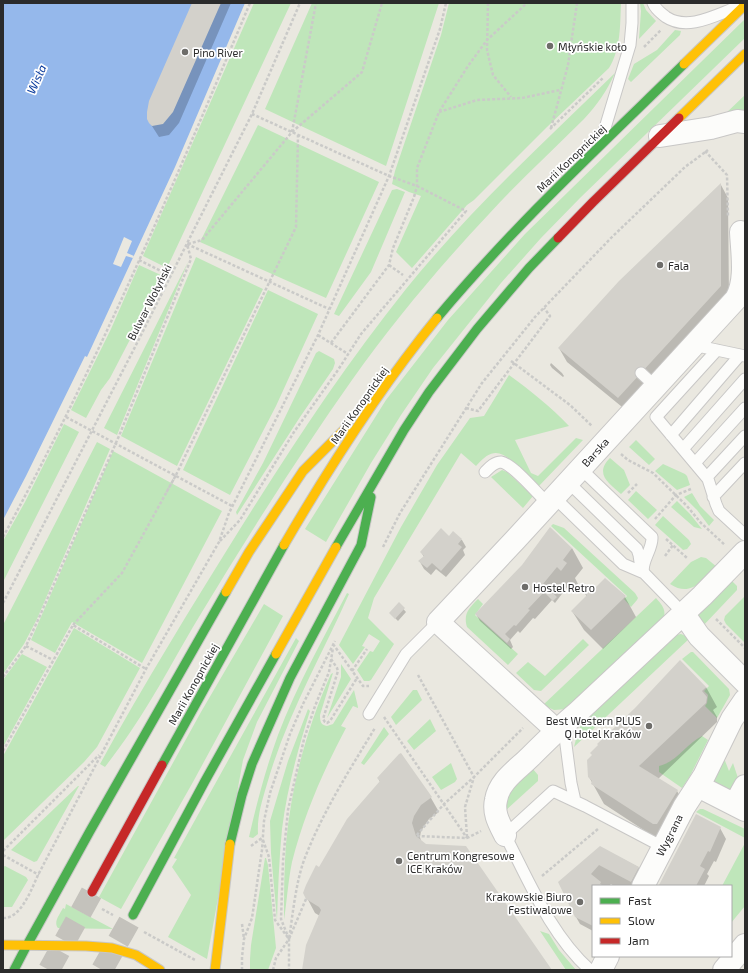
<svg xmlns="http://www.w3.org/2000/svg" width="748" height="973" viewBox="0 0 748 973" font-family="'Exo 2',sans-serif">
  <rect width="100%" height="100%" fill="#eae8e0"/>
  <path fill="#bfe6ba" d="M254 3H291L167 268 143 256Z
    M312 3H439L386 166 265 109Z
    M449 3H621C620 25 621 49 609 68L547 127 474 200 467 205 412 268 396 252 421 196 409 192 392 184 395 171 441 35Z
    M640 3H643L646 10 656 21 639 39 641 11Z
    M745 19V38L580 198 541 238 501 283 433 368 401 415 371 463 326 542 305 529 386 400 448 320 525 234Z
    M675 30 681 31 680 35 631 82 628 79 634 64 657 50Z
    M615 73C607 91 597 105 584 119 552 151 519 181 489 214 440 266 394 321 352 380 299 455 250 533 202 612 178 651 157 693 131 731 123 743 114 755 105 767L100 764C144 684 192 606 240 529 292 446 345 365 406 289 469 211 543 143 615 73Z
    M745 95V112L724 115Z
    M258 125 379 182 326 298 200 242Z
    M397 189 405 192 371 272 339 316 334 314 392 190Z
    M196 257 263 289 177 466 121 436Z
    M188 262 117 435 104 428Z
    M139 265 163 276 110 378 101 390 86 418 71 410 111 329Z
    M268 290 318 314 276 406 230 495 183 470Z
    M319 351 334 359 335 363 333 369 300 417 237 515 236 512 263 463 316 353Z
    M509 375C531 391 551 407 569 426L515 440 531 473 538 476 576 438 583 440 538 487C531 480 525 474 518 467 502 451 493 446 476 466L461 453 374 598 368 618 394 644 371 680 369 681H364L357 670 370 651 373 652 380 641 369 634 362 646 365 647 353 664 339 645 401 527 437 465 470 418 484 416Z
    M64 424 79 432 3 582V541L25 502Z
    M636 440 655 459 649 465 629 447Z
    M97 442 110 449 37 619 24 644 3 674V625Z
    M113 451 222 511 142 663 72 622 55 653 31 640Z
    M610 458 624 470 630 485 621 494C609 483 594 474 610 458Z
    M663 464 685 474 687 476 690 485 677 490 655 471Z
    M502 470 507 472 533 496 523 508 491 477Z
    M636 491 657 510 648 519 628 500Z
    M692 493 700 506 714 520 709 526 697 510 684 497Z
    M677 501 690 514 702 529 694 527 671 507Z
    M663 516 689 540 691 544 687 549 683 550 681 548 655 525Z
    M553 524 564 528 635 593 638 598 637 600 631 607 624 599 627 596 551 526Z
    M701 557 706 558 717 567C702 580 691 598 670 584L691 562Z
    M732 581 737 586V590L701 628 697 617 700 612Z
    M347 593 349 594C321 657 286 717 267 784 262 801 257 816 258 834L253 838 249 837C257 802 266 768 278 735 297 685 323 639 347 593Z
    M745 596V643L726 624 724 620 725 616Z
    M656 598C662 605 667 610 663 619L567 709 554 710 543 705Z
    M478 599 483 604 475 615 518 654 508 665 467 627C463 614 469 608 478 599Z
    M264 604 283 616 193 782 121 909 99 897 201 712Z
    M74 628 140 668 97 747 84 762 3 841V756Z
    M681 634 690 638 574 747 578 731 583 721 676 635Z
    M296 638 299 641 257 722 243 760 207 959 168 937 191 895 172 867 177 859 174 858Z
    M583 639 589 645 541 691 534 690 516 673 528 662 545 676Z
    M691 652H693L729 689 730 695 717 718 705 706 707 703 708 695 704 691 709 686 682 659Z
    M22 654 47 667 3 747V680Z
    M341 664 351 679 327 718 341 677Z
    M333 673 320 715C320 722 321 725 327 726L333 724 354 690 358 707V708L353 706 341 726 346 728C323 771 304 815 292 862 288 881 287 901 284 920 284 894 284 869 286 844 291 786 307 727 331 674Z
    M413 690H417L422 700 396 725 391 717Z
    M308 709 310 711C298 749 287 789 282 829 279 860 278 890 277 920L271 853 270 821 288 761Z
    M430 719 436 731 414 750 407 741Z
    M384 727 389 734 364 765 361 763Z
    M702 736 708 740 690 776 682 788 659 772V766C677 762 686 744 702 736Z
    M722 753 729 771 733 763 739 781 732 788 728 790 713 783 712 775Z
    M451 763 457 779 455 782 441 790 432 777Z
    M532 768 538 775V781L504 812 507 793Z
    M78 786H79L37 861 34 862 11 850Z
    M700 809H703L745 829V838L696 812Z
    M745 843V906L731 923V886H722Z
    M265 858H266L268 865 276 948 268 970H250V959L251 945Z
    M5 866 26 877 28 880 12 907H3V867Z
    M66 904 113 929 58 928C53 922 60 914 63 908L65 909Z
    M540 931 549 934 559 950 576 970H566Z"/>
  <path fill="#95b8eb" d="M3 3H245L175 167 87 357 85 356 26 476 3 520Z"/>
  <path fill="#eae8e0" d="M124 237 132 241 127 253 134 256 133 258 126 256 121 267 113 264Z"/>
  <path fill="#0003" d="M193 3H231L179 123 169 135 159 137 150 123Z
    M721 185 728 198 729 300 627 411 567 362 559 348Z
    M551 363 562 373 564 376 563 377 552 368 550 365Z
    M449 537 462 540 466 547 463 550 465 555 446 577 436 569 431 575 424 569 420 562 424 557 421 552Z
    M572 548 583 568 575 578 578 584 573 590 568 586 555 603 552 600 535 619 533 618 520 633 518 631 510 640 513 647 511 649 480 621 476 614Z
    M605 579 625 597 636 617 603 649 584 630 572 611 587 597 584 592 594 590Z
    M399 604 406 612 398 621 390 613Z
    M706 687 717 707 713 710 717 717V722L658 779 677 791 689 811 665 844 604 804 589 777Z
    M401 754 431 798 439 812 429 819 421 831 420 837 421 841 551 970H303L307 945 320 916 315 913 307 898 319 868 380 782 378 778Z
    M720 828 726 839 716 862 714 861 707 874 709 876 704 886H661L660 885Z
    M600 847 638 867 649 886H614L611 884 609 886H593V931L580 924 576 917Z"/>
  <path fill="#d3d1cb" d="M192 3H221L173 112 163 124 152 126 149 123 147 119V112L149 101Z
    M721 183V286L618 398 558 348 619 281Z
    M550 527 572 548 563 560 567 563 561 571 557 567 543 584 557 597 553 601 544 592 528 609 530 610 516 626 514 625 505 634 510 639 507 643 475 614 522 565Z
    M441 528 449 536 453 531 462 539 458 544 462 547 441 571 432 563 427 568 418 561 424 556 420 552Z
    M605 578 626 596 591 630 571 611 587 595 583 592 590 585 594 589Z
    M399 602 405 608 395 619 389 613Z
    M680 660 706 687 702 691 707 697 706 703 639 766 678 790 657 824H653L591 784 592 781 588 777 587 760 592 755 590 753 598 745 597 744 635 708Z
    M401 753 432 797 421 805 414 816 412 823 416 836 426 844 466 846 552 970H302L306 945 321 910 319 907 306 899 303 893 306 885 316 865 319 867 347 819 380 781 377 778 399 754Z
    M696 814 721 827 710 852 708 851 700 866 705 869 696 886H662L659 885Z
    M600 846 639 867 631 882 599 865 591 874 601 882 600 884 604 886H593V926L575 917 558 882Z"/>
  <g fill="none" stroke-linecap="round" stroke-linejoin="round">
    <path stroke="#c4c2bc" stroke-width="22" stroke-dasharray="22 11" stroke-linecap="butt" d="M49 970 92 892
      M102 970 133 915"/>
    <g stroke="#c8c7c6" stroke-width="13">
      <path id="lane" d="M653 3C656 10 660 12 666 17 687 31 714 16 735 8
        M602 138 630 45 632 23V3
        M693 345 745 356
        M717 350 656 417 708 479 716 504 719 511 745 535
        M641 373 655 386
        M671 435 740 355
        M683 449 745 379
        M695 463 745 408
        M580 468 652 537C653 549 640 563 644 573
        M485 472C489 468 494 462 501 462 513 464 538 494 548 504
        M707 477 745 436
        M568 482 637 549 639 555 641 569
        M554 497 623 564 644 573 683 613
        M713 497 745 463
        M369 714 406 654 438 622
        M556 730 565 737 571 783 575 801
        M590 970C550 934 529 881 505 835L553 791 585 806 663 847"/>
    </g>
    <g stroke="#c8c7c6" stroke-width="24">
      <path id="street" d="M660 136 711 128 737 121 745 122
        M683 613 699 636 745 682
        M556 730 438 622 516 539 736 299C747 280 742 253 741 232
        M698 786 745 810
        M735 804 745 786
        M505 835C499 823 493 813 496 800 499 781 517 770 530 757 545 742 560 727 577 713L702 596 745 552
        M643 886 684 807 704 776 732 719 745 700
        M601 970 608 956
        M724 970 745 945"/>
    </g>
    <g stroke="#c8c7c6" stroke-width="11">
      <path id="fast" d="M437 318C513 227 599 147 684 64
        M336 547 404 430 429 392 477 329 529 268 558 238
        M162 765 284 545
        M230 844 242 795 252 764 290 678 361 545 371 497
        M133 915 205 781 276 654
        M26 947 90 831 226 592
        M14 970 26 947"/>
    </g>
    <g stroke="#c8c7c6" stroke-width="11">
      <path id="slow" d="M684 64 745 5
        M679 118 745 54
        M284 545C330 466 379 389 437 318
        M226 592 249 552 303 471 346 428
        M276 654 336 547
        M3 945 86 946 112 948 136 955 160 970
        M215 970 230 844"/>
    </g>
    <g stroke="#c8c7c6" stroke-width="11">
      <path id="jam" d="M558 238 593 202 679 118
        M92 892 162 765"/>
    </g>
    <path stroke="#cacac8" stroke-width="2.5" stroke-dasharray="3 2" stroke-linecap="butt" d="M488 3 487 50 493 75 511 97
      M644 47 661 30
      M439 112 477 100 522 98 560 90
      M551 128 568 65 577 3
      M550 129 603 78
      M292 132 362 72 382 3
      M705 151 727 175 728 217
      M187 244 329 309
      M188 244 202 240 292 132 316 3
      M139 260 171 276
      M389 265 403 275
      M318 335 348 354
      M331 343 389 265 393 248 414 197 417 186V168L439 112 468 66 487 40 527 3
      M511 361 570 405 592 426
      M466 408 478 411 550 316 544 308
      M66 417 232 506
      M621 454 628 460 653 473 687 506 701 523 725 545
      M176 475 296 227 298 135
      M628 493 637 484
      M655 519 676 495 691 489
      M3 537C97 365 174 184 250 3
      M666 539 687 558
      M220 541 240 520 294 432 338 370 361 334 466 211 417 186 389 176 252 114
      M383 547 400 513 482 383 535 317 612 237 685 167 708 150
      M665 556 673 545
      M3 603 135 347 252 114 300 3
      M716 619 745 648
      M73 625 122 573 176 475 165 495
      M333 644 363 686H369
      M26 646 53 660
      M331 659 337 668 338 671 323 719 325 722 327 723 330 721 357 678
      M352 671 367 649
      M418 675 474 777 444 804 416 836 467 838 481 831
      M3 677 26 646 38 620 119 436 191 259 187 244
      M384 717 467 838
      M3 751 73 625 146 669
      M467 837 465 807 474 777 523 728
      M263 840 269 857 275 920 289 939 281 919 283 861 288 810 304 739 315 706 329 672 333 648
      M251 846 262 838
      M3 851 99 755
      M3 855 39 875
      M542 876 598 829
      M306 899 289 939C293 913 296 879 306 855 324 810 350 769 375 728
      M102 909 113 915
      M3 918C21 919 32 888 38 875L146 669 219 542 229 513 318 335 389 176 440 29 446 3
      M242 924 244 939
      M144 932 195 960
      M242 970V957L244 939 252 918 262 850 264 821 270 793 290 734 303 704 335 641
      M273 970 276 958 289 939V970"/>
    <use href="#lane" stroke="#fcfcfa" stroke-width="11"/>
    <use href="#street" stroke="#fcfcfa" stroke-width="22"/>
    <use href="#fast" stroke="#4caf50" stroke-width="9"/>
    <use href="#slow" stroke="#ffc107" stroke-width="9"/>
    <use href="#jam" stroke="#c62828" stroke-width="9"/>
  </g>
  <g fill="#6e6d6a" stroke="#fff" stroke-width="1.5">
    <circle cx="550" cy="46" r="4"/>
    <circle cx="185" cy="52" r="4"/>
    <circle cx="660" cy="265" r="4"/>
    <circle cx="525" cy="587" r="4"/>
    <circle cx="649" cy="726" r="4"/>
    <circle cx="399" cy="861" r="4"/>
    <circle cx="580" cy="902" r="4"/>
  </g>
  <g text-anchor="middle" dominant-baseline="central" stroke-width="3.5" stroke-linejoin="round" paint-order="stroke">
    <g font-size="11" fill="#2b2b2b" stroke="#fff" text-anchor="start">
      <text x="558" y="46">Młyńskie koło</text>
      <text x="193" y="52">Pino River</text>
      <text x="668" y="265">Fala</text>
      <text x="533" y="587">Hostel Retro</text>
      <text x="641" y="720" text-anchor="end">Best Western PLUS<tspan x="641" dy="13">Q Hotel Kraków</tspan></text>
      <text x="407" y="855">Centrum Kongresowe<tspan x="407" dy="13">ICE Kraków</tspan></text>
      <text x="572" y="896" text-anchor="end">Krakowskie Biuro<tspan x="572" dy="13">Festiwalowe</tspan></text>
    </g>
    <g font-size="11" fill="#2b2b2b" stroke="#fff">
      <text transform="translate(571 158) rotate(-44)">Marii Konopnickiej</text>
      <text transform="translate(149 302) rotate(-63)">Bulwar Wołyński</text>
      <text transform="translate(359 405) rotate(-55)">Marii Konopnickiej</text>
      <text transform="translate(595 452) rotate(-48)">Barska</text>
      <text transform="translate(193 684) rotate(-61)">Marii Konopnickiej</text>
      <text transform="translate(669 835) rotate(-63)">Wygrana</text>
    </g>
    <g font-size="12" font-style="italic" fill="#0c3d9e" stroke="#fff">
      <text transform="translate(36 79) rotate(-66)">Wisła</text>
    </g>
  </g>
  <rect width="748" height="973" fill="none" stroke="#2b2b2b" stroke-width="8"/>
  <rect x="592" y="885" width="140" height="72" fill="#ffffff" stroke="#aaaaaa"/>
  <rect x="600" y="898" width="20" height="6" fill="#4caf50" stroke="#aaaaaa"/>
  <text x="628" y="905" font-size="12" fill="#2b2b2b">Fast</text>
  <rect x="600" y="918" width="20" height="6" fill="#ffc107" stroke="#aaaaaa"/>
  <text x="628" y="925" font-size="12" fill="#2b2b2b">Slow</text>
  <rect x="600" y="938" width="20" height="6" fill="#c62828" stroke="#aaaaaa"/>
  <text x="628" y="945" font-size="12" fill="#2b2b2b">Jam</text>
</svg>
